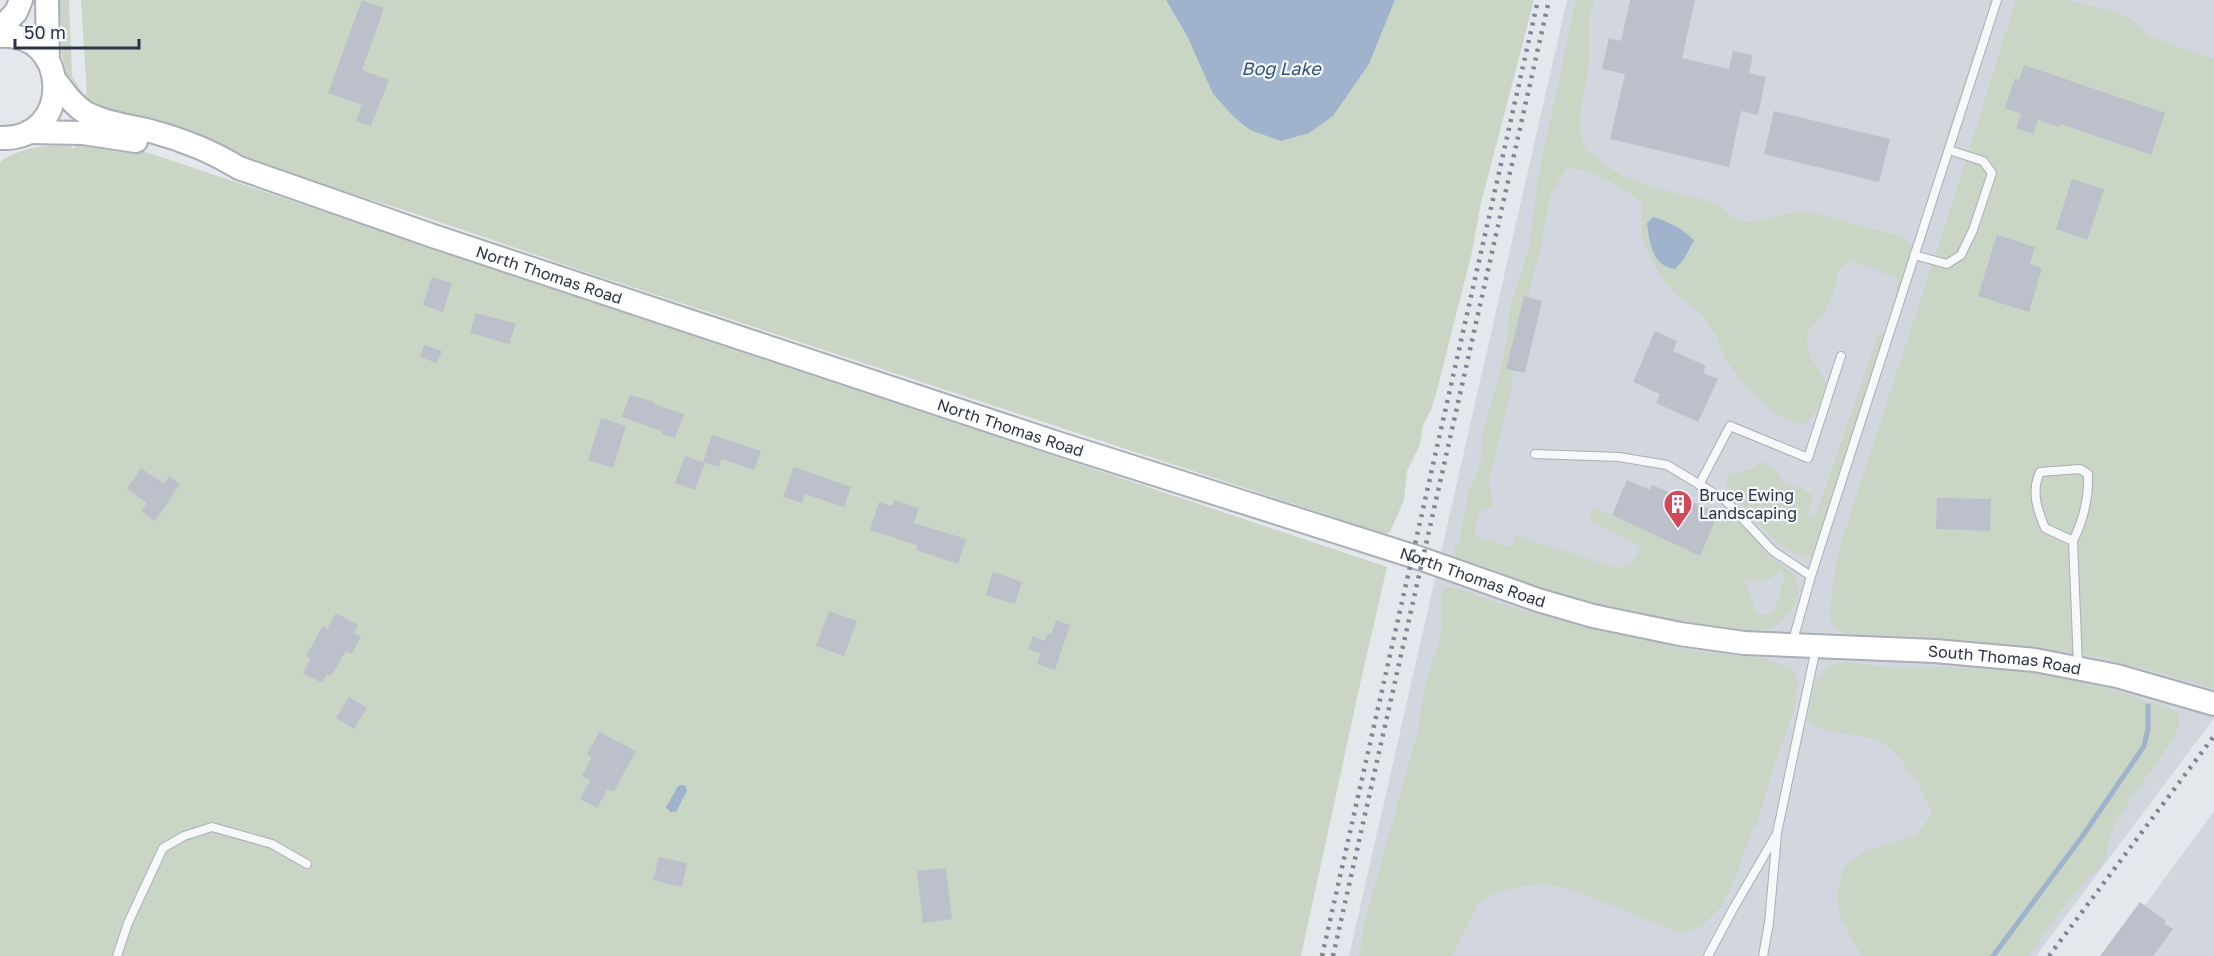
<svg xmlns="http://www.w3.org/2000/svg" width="2214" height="956" viewBox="0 0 2214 956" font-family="'Golos Text',sans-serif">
  <rect width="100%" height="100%" fill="#e4e7ec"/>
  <path fill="#d2d6de" d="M1567 0H2214V718L2036 956H1349Z
    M2214 811V956H2108Z"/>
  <path fill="#c9d6c5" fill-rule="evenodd" d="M59 0H69L72 76 83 95 87 94 81 0H1166L1187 36 1213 94 1369 64 1395 0H1534L1481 203 1472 252 1436 394 1431 410 1423 425 1419 447 1407 471 1404 500 1390 532 1385 534 586 272 410 212 89 111 68 79 62 56Z
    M1576 0H1594L1589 20V63L1579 119 1581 138 1586 150 1622 176 1652 187 1720 204 1732 217 1744 222 1757 221 1799 211 1822 215 1906 238 1916 253 1893 316 1897 278 1850 260 1838 271C1837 285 1830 301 1823 314 1816 327 1809 322 1807 341 1805 359 1826 373 1827 392L1813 415 1803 425 1777 415 1751 393 1726 360 1715 334 1699 311 1677 296 1659 274 1642 237V202C1621 187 1592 168 1566 168L1552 192 1548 206 1541 248 1533 275 1513 369 1511 390 1489 480C1489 490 1494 496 1491 507L1480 511 1474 532 1476 537 1509 547 1514 545 1513 535 1618 568C1630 566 1638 559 1640 547L1635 543 1593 523 1590 517 1592 508 1612 515 1699 555 1718 513 1708 508 1709 506C1724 503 1746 528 1756 539 1760 543 1762 549 1767 553 1777 564 1797 568 1799 589 1800 601 1783 625 1771 628 1755 632 1734 632 1717 628 1708 626 1699 623 1690 622 1678 620 1666 620 1654 618 1606 609 1560 595 1513 580 1495 575 1469 570 1455 557L1454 550 1460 538 1469 489 1480 465 1483 430 1499 378 1506 344 1511 304 1528 252 1539 173ZM1656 218 1687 234 1693 245 1684 259 1650 248 1647 223ZM1780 568 1785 578C1777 592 1782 617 1758 615L1744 581C1761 577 1771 586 1780 568Z
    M2016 0H2066L2104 9 2126 17 2140 25 2147 36 2214 59V688L2103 658 2049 649 1916 640 1862 638 1840 632 1829 620 1836 561 1855 499 1952 204Z
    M1978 40 1982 57 1950 144H1944Z
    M77 144 140 150 1387 567 1361 680 1301 956H0V162C21 147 46 145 70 145L73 149Z
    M1879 332 1887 335 1814 556C1787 566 1742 505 1727 487L1726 479 1731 474 1752 469 1763 461 1775 469 1786 486 1800 487 1812 495V502L1807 514 1815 518Z
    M1446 587 1460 589 1493 602 1577 625 1708 653 1764 658 1792 668 1798 680 1795 707 1772 772 1758 821 1751 833 1733 884 1720 908 1701 927 1688 931H1675L1572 890 1545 884 1518 887 1491 895 1479 902 1452 956H1359L1364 924 1417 734 1426 681 1439 641 1442 621V593Z
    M1846 662 1886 667H1945L2033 671 2060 676 2123 693 2175 711C2183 720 2179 726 2175 736L2118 818 2109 838 2105 859 2097 871 2087 878 2052 922 2029 956H1862L1841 921 1837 894 1844 867 1865 851 1917 835 1932 813C1921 789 1900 747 1873 739 1849 732 1827 736 1807 720 1813 692 1813 667 1846 662Z"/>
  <path fill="#9fb4cc" d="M1166 0H1395L1369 64 1333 116 1309 133 1281 141 1250 130 1234 117 1213 94 1187 36Z
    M1653 217C1667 221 1685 229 1694 241L1684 259 1675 269C1652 266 1649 242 1647 223Z
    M682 785 686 786 687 791 676 812H670L666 807 678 786Z"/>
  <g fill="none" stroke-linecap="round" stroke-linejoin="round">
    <path stroke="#9fb4cc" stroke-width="5" d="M1993 956 2084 834 2144 746 2148 729V706"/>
  </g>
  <path fill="#bbc0ca" d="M362 0 384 8 362 70 389 80 371 126 356 121 362 105 328 93Z
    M1630 0H1695L1682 58 1729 69 1733 51 1753 55 1749 73 1766 77 1758 115 1741 111 1729 167 1610 139 1625 74 1602 69 1609 38 1621 41Z
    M2024 65 2165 113 2151 155 2061 124 2059 127 2038 120 2033 134 2016 128 2021 114 2005 108 2015 78 2019 80Z
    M1774 111 1890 139 1879 182 1764 154Z
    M2072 179 2104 189 2087 240 2056 229Z
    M1997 235 2035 247 2030 264 2042 268 2029 312 1978 296Z
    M432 277 452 283 443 312 423 305Z
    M1524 296 1542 301 1525 373 1506 369Z
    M476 313 516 324 509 344 470 333Z
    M1655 331 1677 341 1673 351 1706 366 1703 373 1718 379 1698 422 1656 403 1660 394 1633 382Z
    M424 345 442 351 437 363 420 357Z
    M630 395 655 402 654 404 684 414 675 438 661 434 662 431 622 417Z
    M601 418 626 426 613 468 588 460Z
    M712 435 761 451 754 470 722 459 719 467 703 462Z
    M685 456 705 463 695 490 675 483Z
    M794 467 851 487 844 507 805 494 802 503 783 497Z
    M141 468 164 484 169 476 180 484 155 521 141 511 147 503 127 489Z
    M1627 480 1650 490 1652 485 1718 513 1700 556 1612 515Z
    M1937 498 1991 499 1990 531 1936 529Z
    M894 500 919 508 914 523 966 539 958 564 916 550 917 545 870 530 879 502 892 506Z
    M993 572 1022 582 1015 604 986 595Z
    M829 611 857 621 844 656 816 646Z
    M336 613 358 625 354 633 361 637 352 654 346 651 331 676 327 674 322 683 303 673 311 658 306 656 323 626 327 629Z
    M1056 620 1070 625 1055 670 1037 664 1040 653 1028 649 1033 636 1045 641 1048 633 1051 635Z
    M349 697 367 708 354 729 336 718Z
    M599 732 636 751 614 791 607 790 597 808 580 799 590 780 582 776 592 757 587 754Z
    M659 857 687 863 682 887 653 880Z
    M946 868 952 919 923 923 917 871Z
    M2140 902 2166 921 2164 923 2173 929 2153 956H2100Z"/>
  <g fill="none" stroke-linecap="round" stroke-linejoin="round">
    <g stroke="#a9aeb7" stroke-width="10">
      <path id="lane" d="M1914 255 1947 264 1961 255 1973 230 1992 173 1983 161 1949 150
        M1535 454 1619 457 1667 465 1725 500 1773 551 1811 576
        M1699 485 1730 426 1808 458 1841 356
        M2073 541 2045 528C2037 509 2031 491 2040 472L2080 469 2088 474C2089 498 2084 519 2073 541L2078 665
        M1792 644 1811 576 1997 0
        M117 956 128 923 163 848 184 836 212 827 272 844 307 864
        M1708 956 1733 909 1775 837
        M1763 956 1769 923 1777 833 1816 648"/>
    </g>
    <g stroke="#a9aeb7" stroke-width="26">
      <g id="secondary">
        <path d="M47 0 48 61"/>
        <path d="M0 29 16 12 21 0"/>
        <path d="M0 36C70 30 75 141 0 138"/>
        <path id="s1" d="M55 80C64 92 73 105 86 113 106 124 132 126 154 132 183 140 213 152 239 168L436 237 1054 442 1422 559 1538 600 1593 616 1680 634 1744 643 1935 651 2035 660 2117 676 2214 704"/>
        <path d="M29 132 83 133 136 141"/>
      </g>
    </g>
    <use href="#lane" stroke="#f7f8fa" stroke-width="8"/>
    <use href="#secondary" stroke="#fff" stroke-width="22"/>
    <path stroke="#7d8696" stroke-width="4.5" stroke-dasharray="3 6" stroke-linecap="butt" d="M1322 956 1538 0
      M1333 956 1549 0
      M2049 956 2214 736"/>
  </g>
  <defs>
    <g id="building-pin" transform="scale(1.5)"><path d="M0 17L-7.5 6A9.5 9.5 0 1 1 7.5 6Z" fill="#d1495b" stroke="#f4f6f9"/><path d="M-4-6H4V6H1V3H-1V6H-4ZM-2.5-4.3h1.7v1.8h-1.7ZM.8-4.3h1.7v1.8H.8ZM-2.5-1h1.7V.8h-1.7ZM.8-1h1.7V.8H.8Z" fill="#fff"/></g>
  </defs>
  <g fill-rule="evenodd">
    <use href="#building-pin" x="1678" y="504"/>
  </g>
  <g text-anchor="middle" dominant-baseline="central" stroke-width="4.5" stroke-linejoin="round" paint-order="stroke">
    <g font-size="16" fill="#2b3445" stroke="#f4f6f9">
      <text stroke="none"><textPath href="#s1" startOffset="537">North Thomas Road</textPath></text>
      <text stroke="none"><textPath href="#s1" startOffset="1023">North Thomas Road</textPath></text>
      <text stroke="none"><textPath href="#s1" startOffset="1509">North Thomas Road</textPath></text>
      <text stroke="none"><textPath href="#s1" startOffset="2050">South Thomas Road</textPath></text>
    </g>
    <g font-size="16" fill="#2b3445" stroke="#f4f6f9" text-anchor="start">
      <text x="1699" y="495">Bruce Ewing<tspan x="1699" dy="18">Landscaping</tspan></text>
    </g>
    <g font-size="18" font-style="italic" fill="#34527a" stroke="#f4f6f9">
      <text x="1281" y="68">Bog Lake</text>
    </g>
  </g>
  <path d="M15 39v9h124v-9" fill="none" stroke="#2b3445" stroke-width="3"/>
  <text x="24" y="39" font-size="18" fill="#2b3445" stroke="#f4f6f9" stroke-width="4.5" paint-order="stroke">50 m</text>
</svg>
